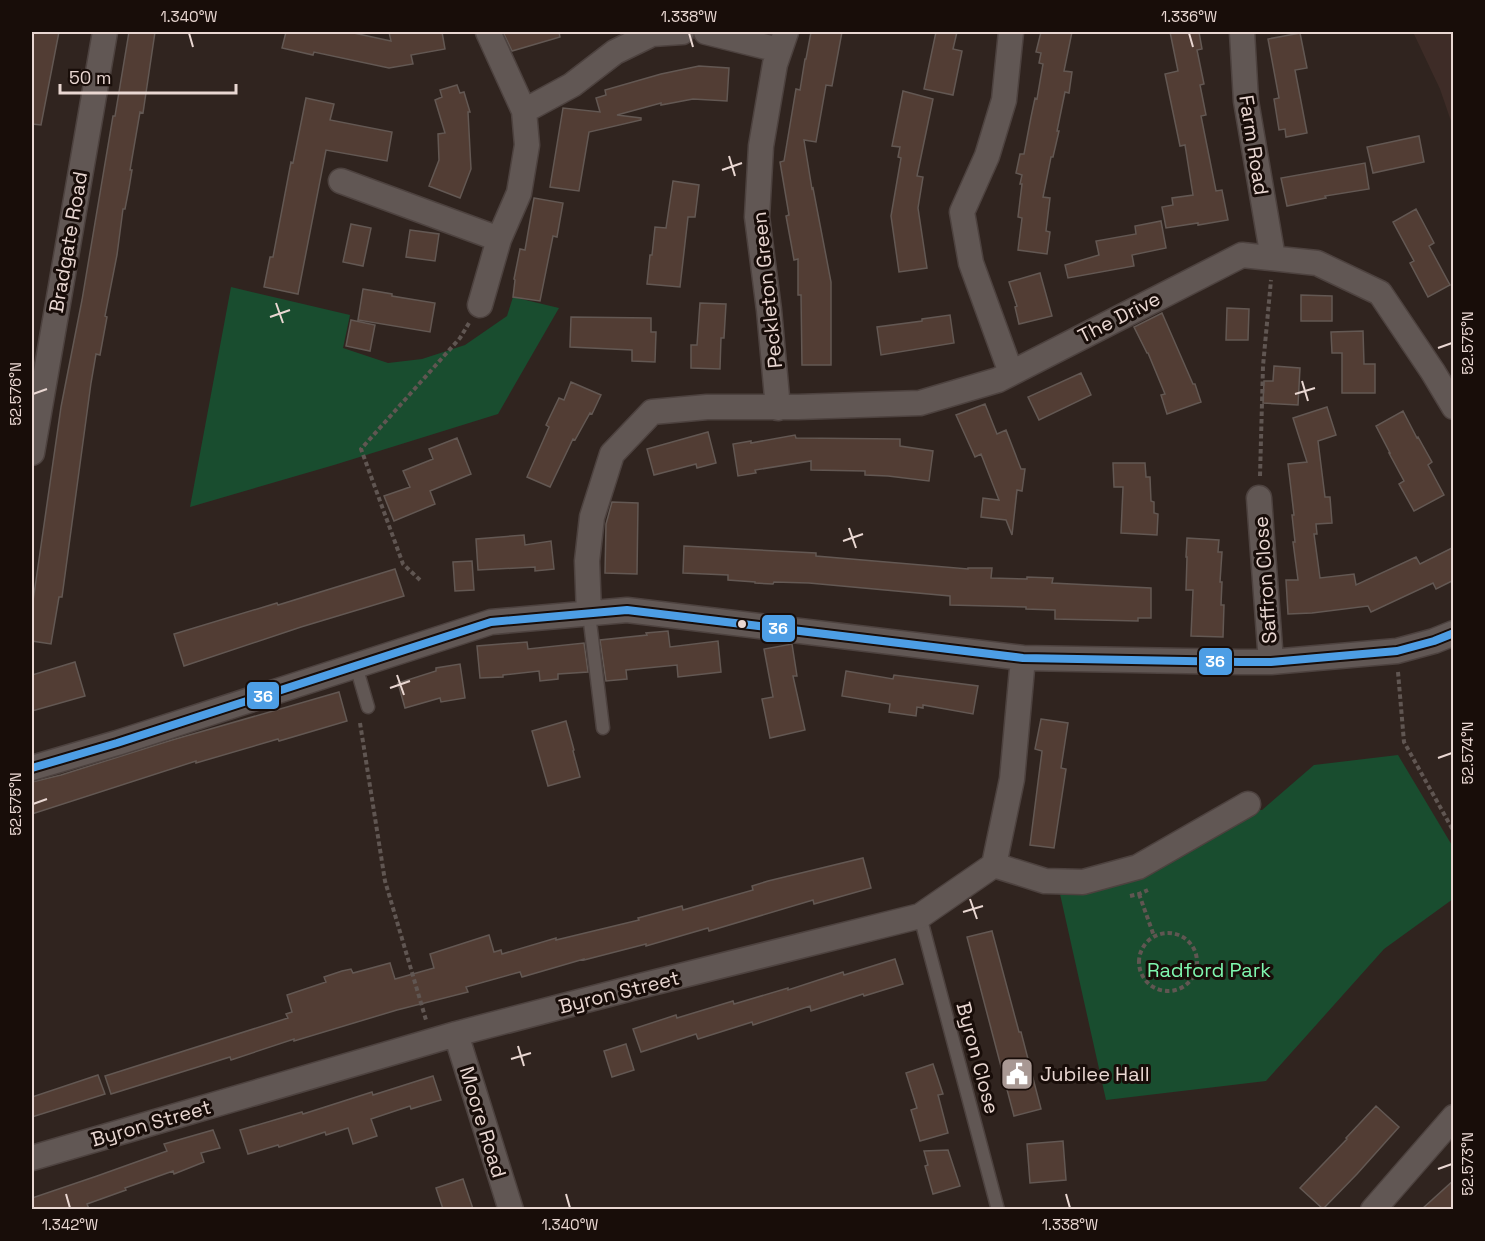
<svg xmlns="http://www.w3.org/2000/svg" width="1485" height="1241" viewBox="0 0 1485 1241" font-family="'Space Grotesk',sans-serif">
  <rect width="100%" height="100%" fill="#30241f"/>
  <path fill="#3e2c27" d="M1413 32H1453V127L1440 89Z"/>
  <path fill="#194d2f" d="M231 287 350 315 343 348 388 363 422 359 465 345 507 316 513 297 559 308 498 414 334 465 190 507Z
    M1398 755 1453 847V899L1384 949 1266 1081 1106 1100 1060 894 1140 875 1254 810H1262L1314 765Z"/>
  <path fill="#523d34" stroke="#635853" stroke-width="1.5" d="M33 32H59L41 125 32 124V40Z
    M129 32H155L143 113 140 112 130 170H132L129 188 125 209H123L117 255 105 316 107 317 100 355 96 354 91 383 62 597H59L51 644 32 641V608L61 407 82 300 113 116H115Z
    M286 32H349L391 41 389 32H442L445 49 411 55 413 64 389 68 314 52 313 55 282 48Z
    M503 32H559L560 37 512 51Z
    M811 32H842L832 86 826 85 816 142 804 140 812 189 813 188 831 282V365H802L801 295H798V259L794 260 791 243 786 216 789 215 780 162 784 161 796 89 800 90 805 59H806Z
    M936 32H957L953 49 962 51 953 95 924 89Z
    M1041 32H1072L1064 71 1072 72 1069 93 1065 92 1057 131H1059L1053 157H1051L1043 197 1050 198 1046 231 1050 232 1047 254 1018 250 1022 218 1018 217 1022 184H1020L1022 175 1016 173 1020 154H1024L1031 117 1035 98 1037 99 1043 64 1039 63 1041 53 1036 52Z
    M1170 32H1199L1202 49 1197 50 1204 84 1200 85 1206 115 1201 116 1216 191 1222 190 1228 220 1198 225V223L1166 228 1162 207 1173 205 1172 198 1193 195 1185 145 1180 146 1165 74 1178 71Z
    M1300 33 1307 68 1295 70 1307 133 1286 137 1285 129 1279 130 1274 99 1279 98 1268 39Z
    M699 66 729 68 727 101 693 99 661 105V103L617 115 641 118V120L589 132 579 191 550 187 563 108 600 112 596 98 606 95 605 90 661 74Z
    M457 85 460 93 464 92 470 112H468L471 169 460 198 429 186 439 160 438 134 445 133 435 100 442 97 440 90Z
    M903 91 933 99 917 176 923 177 918 208 927 268 899 272 891 216 901 158 898 157 900 147 892 146Z
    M306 98 334 104 330 120 392 132 387 161 326 150 298 294 264 287 270 257H273L291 162 293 163Z
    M1419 136 1424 162 1373 173 1367 147Z
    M1365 163 1369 189 1325 196 1326 198 1287 206 1281 178Z
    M673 181 699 185 695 217H688L680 287 647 284 650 255H652L655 227 666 228Z
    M534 198 563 203 557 237 553 236 540 301 513 297 515 280 514 279 520 249 525 250Z
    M1416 209 1434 243 1429 246 1450 285 1428 297 1410 263 1414 261 1393 222Z
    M1161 221 1166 248 1132 255 1134 266 1068 278 1065 265 1099 255 1096 241 1136 234 1135 226Z
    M351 224 371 228 363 266 343 262Z
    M410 230 439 234 435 261 406 257Z
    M1040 273 1052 316 1019 324 1015 307 1017 306 1009 282Z
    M363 289 392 294V296L435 303 430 332 358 320Z
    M1301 295 1332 296V321H1301Z
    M700 303 726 304 724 338H721L720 369 691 368V345H697Z
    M1227 308 1249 309 1248 340H1226Z
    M1162 313 1193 384H1195L1201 402 1167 414 1161 395 1165 394 1148 353H1147L1134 327Z
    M950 315 954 343 881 355 877 327 922 321V319Z
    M571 317 651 318V332H656L655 362 632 361V350L570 347Z
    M351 320 375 325 370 351 346 346Z
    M1363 331 1364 364H1375V393H1342V353H1332L1331 332Z
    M1274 366 1300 368 1298 405 1263 403 1264 381H1273Z
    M1081 373 1091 395 1039 420 1028 397Z
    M571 382 601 395 592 414 590 413 575 440 573 439 550 487 527 477 549 427 546 425 559 398 564 400Z
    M985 404 997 434 1006 430 1021 469H1025L1022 491 1017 490 1012 535 1006 520 981 517 983 498 999 500 981 454 975 457 956 415Z
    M1327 407 1336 435 1318 441 1325 497H1330L1332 523 1316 524 1317 534H1314L1320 578 1354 574 1356 585 1416 557 1420 564 1454 547V580L1436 589 1433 583 1371 612 1368 606 1312 613 1288 614 1286 580H1298L1293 542H1295L1292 515H1294L1288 464 1307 462 1293 418Z
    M1403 411 1417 438 1418 437 1432 462 1428 465 1444 495 1414 511 1399 484 1404 481 1389 453H1390L1376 426Z
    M708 432 716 463 697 468 696 464 654 475 647 449Z
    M795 435 796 438 900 439V446L933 451 929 481 888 476 865 475V471L811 470V461L755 470 756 473 738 476 733 444 751 441V443Z
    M457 438 471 474 430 491 435 504 394 521 384 496 410 487 403 471 433 459 429 449Z
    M1113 463H1145L1146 477H1150L1151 501 1154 502V513L1158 514 1157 535 1121 533 1123 487H1114Z
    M612 502 638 503 637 574 605 573 606 524Z
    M524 535 525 545 551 541 554 569 535 571V567L478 570 476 539Z
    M1187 538 1219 540 1218 552H1222L1220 582H1222L1221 605H1224L1223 637 1191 636 1193 590H1186L1187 557H1186Z
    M684 546 816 553V556L968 569V568H992L991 578 1027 579V577L1053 578 1052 583 1151 588V618H1138V621L1055 619V610L1026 609V607L950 605V596L809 583 774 582 773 584 755 583V582L728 580V575L683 573Z
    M472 561 474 590 455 591 453 562Z
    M395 569 404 596 301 627 184 666 174 634 277 603 278 605Z
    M668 631 670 647 718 641 721 672 678 677 677 665 626 670 627 679 606 681 600 640 647 635 646 633Z
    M527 642 528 649 584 643 588 672 558 674V679L540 681 539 671 503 675V677L480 678 477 646Z
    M792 644 797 676H793L805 730 770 738 762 699 773 697 764 649Z
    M75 662 85 696 32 711V675Z
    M460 664 465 698 441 702 440 698 405 708 398 683 436 671V668Z
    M846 671 893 679 894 675 978 686 973 714 923 705V708L917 707 916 716 889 712 890 704 842 696Z
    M339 692 347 721 279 741 278 739 196 763V761L32 814V782L61 775 172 740Z
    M1041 719 1068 723 1061 768 1066 769 1054 848 1030 845 1042 751 1035 749Z
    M566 721 574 750 573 751 580 777 548 786 532 731Z
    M863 858 871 888 814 904 813 900 709 931 708 928 646 946V944L584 960V959L522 977 520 972 466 987 468 992 397 1010 294 1041V1039L231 1060 230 1057 111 1094 105 1076 288 1018 286 1014 292 1012 287 995 326 982 324 977 342 971 351 969 353 973 390 963 395 979 434 968 430 954 489 935 494 952 501 950 502 954 556 938V940L639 920 638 918 682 906 683 910 753 890 752 886 768 881Z
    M992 931 1019 1032H1021L1041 1109 1014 1116 967 937Z
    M895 959 903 984 864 996 863 994 811 1011 810 1006 753 1025 752 1022 698 1039 696 1034 641 1052 633 1029 676 1015 677 1018 733 1001 734 1004 788 988V990L843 972 844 975Z
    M626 1044 634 1070 612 1077 604 1051Z
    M933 1064 943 1094 938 1095 948 1133 920 1141 911 1110 917 1108 906 1073Z
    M98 1075 105 1094 32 1117V1097Z
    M433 1076 441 1100 411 1109 410 1106 371 1119 377 1136 353 1144 348 1128 326 1135 325 1132 279 1147 278 1145 248 1154 240 1130 302 1112 303 1114 372 1092 373 1095Z
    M1376 1106 1399 1127 1357 1174 1323 1209 1300 1188 1347 1139 1346 1138Z
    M213 1130 220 1148 201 1153 204 1162 174 1174 173 1171 125 1188 126 1190 87 1204 89 1209H32V1198L97 1176 167 1151 164 1144Z
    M1063 1141 1066 1180 1030 1183 1027 1144Z
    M948 1150 960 1186 933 1194 925 1166 928 1165 924 1151Z
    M463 1179 473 1209H443L436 1188Z
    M1454 1180V1209H1422Z"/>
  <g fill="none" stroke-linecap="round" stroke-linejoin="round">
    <g stroke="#4d423f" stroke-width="15">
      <path id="lane" d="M589 614 603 728
        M356 666 368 707
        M920 916 998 1210"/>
    </g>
    <g stroke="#4d423f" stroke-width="27">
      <path id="street" d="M706 32 779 50
        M1011 32 1004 100 987 156 962 212 971 263 1011 373
        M1242 32 1246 101 1273 258
        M524 111 572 85 615 52 652 34 682 32
        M341 181 499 239
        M480 305 499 239 519 193 527 145 524 111 488 32
        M778 408 769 310 757 217 761 146 775 64 786 32
        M32 453 105 32
        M1259 498 1271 662
        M589 614 587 561 592 517 612 454 652 412 707 407H798L920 403 998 380 1242 255 1317 263 1380 293 1433 372 1454 407
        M32 768 117 743 491 622 627 610 1023 658 1240 662H1271L1397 651 1434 641 1454 633
        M994 865 1045 881 1083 882 1138 867 1248 804
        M456 1034 511 1210
        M32 1158 456 1034 640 986 920 916 994 865 1012 779 1023 658
        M1373 1210 1454 1117"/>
    </g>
    <path stroke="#605652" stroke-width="4" stroke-dasharray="4.5 3" stroke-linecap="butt" d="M1260 476 1263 366 1271 280
      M420 580 403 564 361 449 460 338 469 323
      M1398 672 1404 742 1454 832
      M360 723 385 881 426 1020
      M1139 894 1154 936
      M1130 896 1139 894 1148 890
      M1139 962a29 29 0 1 1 58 0a29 29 0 1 1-58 0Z"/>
    <use href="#lane" stroke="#615754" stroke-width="12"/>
    <use href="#street" stroke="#615754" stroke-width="24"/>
    <g stroke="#180d09" stroke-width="12">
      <path id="bus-1" d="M32 768 117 743 491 622 627 610 1023 658 1240 662H1271L1397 651 1434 641 1454 633"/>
    </g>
    <use href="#bus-1" stroke="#4d9ee5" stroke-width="8"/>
  </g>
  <path fill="none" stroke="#e9d7d2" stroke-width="2" d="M189 33 193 47M689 33 693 47M1189 33 1193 47M729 156 735 176M722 170 742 163M276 303 283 323M270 317 290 310M1438 348 1452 343M1302 381 1308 401M33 394 47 389M1295 394 1315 388M849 528 856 548M843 541 863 534M397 675 404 695M390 688 410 681M1438 758 1452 753M33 804 47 799M970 899 977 919M963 912 983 906M518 1046 524 1066M511 1059 531 1053M1438 1169 1452 1164M66 1194 70 1208M566 1194 570 1208M1066 1194 1070 1208"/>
  <defs>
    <g id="civic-square" transform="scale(1.725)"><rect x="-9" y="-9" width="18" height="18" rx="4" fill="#a89893" stroke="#180d09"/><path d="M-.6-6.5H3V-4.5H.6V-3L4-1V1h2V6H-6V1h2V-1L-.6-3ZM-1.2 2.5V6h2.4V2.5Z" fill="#fff"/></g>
  </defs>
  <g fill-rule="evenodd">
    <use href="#civic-square" x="1017" y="1074"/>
  </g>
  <circle fill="#e9d7d2" stroke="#180d09" stroke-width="2" cx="742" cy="624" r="5"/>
  <g text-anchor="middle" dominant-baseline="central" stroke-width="6" stroke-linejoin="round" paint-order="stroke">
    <g font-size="20" fill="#e9d7d2" stroke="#180d09">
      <text transform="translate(1254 145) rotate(81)">Farm Road</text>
      <text transform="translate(68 242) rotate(-80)">Bradgate Road</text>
      <text transform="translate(767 290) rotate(-96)">Peckleton Green</text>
      <text transform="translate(1119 317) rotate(-27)">The Drive</text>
      <text transform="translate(1265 580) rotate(-94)">Saffron Close</text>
      <text transform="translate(619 992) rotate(-14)">Byron Street</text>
      <text transform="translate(978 1058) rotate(75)">Byron Close</text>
      <text transform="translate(483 1122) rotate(73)">Moore Road</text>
      <text transform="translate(151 1123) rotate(-16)">Byron Street</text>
    </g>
    <g font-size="20" fill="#7ff7af" stroke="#180d09">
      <text x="1209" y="970">Radford Park</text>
    </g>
    <g font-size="20" fill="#e9d7d2" stroke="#180d09" text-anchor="start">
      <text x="1040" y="1074">Jubilee Hall</text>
    </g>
  </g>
  <g stroke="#180d09" stroke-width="2">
    <rect x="761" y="614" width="35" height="29" rx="6" fill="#4d9ee5"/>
    <rect x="1198" y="647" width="35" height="29" rx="6" fill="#4d9ee5"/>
    <rect x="246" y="681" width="34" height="29" rx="6" fill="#4d9ee5"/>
  </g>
  <g font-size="16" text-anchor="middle" font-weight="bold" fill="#fff">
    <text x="778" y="634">36</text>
    <text x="1215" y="667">36</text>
    <text x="263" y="702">36</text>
  </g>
  <rect width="1485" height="1241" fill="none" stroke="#180d09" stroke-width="66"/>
  <path d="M60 84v9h176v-9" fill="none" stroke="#e9d7d2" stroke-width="3"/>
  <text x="69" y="84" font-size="18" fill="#e9d7d2" stroke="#180d09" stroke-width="4.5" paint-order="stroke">50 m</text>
  <rect x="33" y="33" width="1419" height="1175" fill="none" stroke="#e9d7d2" stroke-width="2"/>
  <g font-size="15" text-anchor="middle" fill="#e9d7d2">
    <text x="189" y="22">1.340°W</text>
    <text x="689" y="22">1.338°W</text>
    <text x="1189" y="22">1.336°W</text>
    <text transform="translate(1468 343) rotate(-90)" y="5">52.575°N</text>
    <text transform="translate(16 394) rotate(-90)" y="5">52.576°N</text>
    <text transform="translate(1468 753) rotate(-90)" y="5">52.574°N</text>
    <text transform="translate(16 804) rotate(-90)" y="5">52.575°N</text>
    <text transform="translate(1468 1164) rotate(-90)" y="5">52.573°N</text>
    <text x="70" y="1230">1.342°W</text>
    <text x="570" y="1230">1.340°W</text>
    <text x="1070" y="1230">1.338°W</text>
  </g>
</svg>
